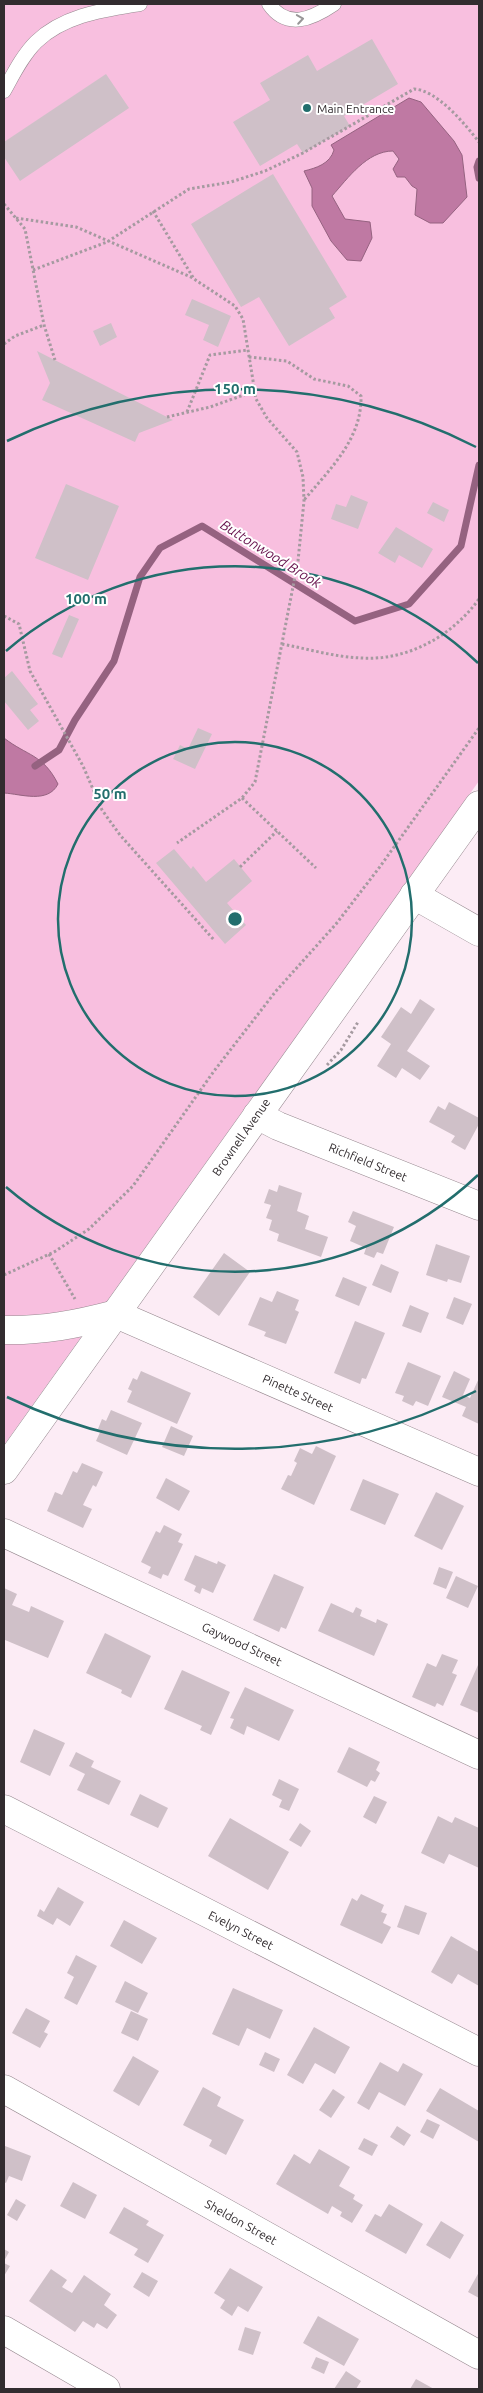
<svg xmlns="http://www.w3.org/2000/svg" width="483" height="2393" viewBox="0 0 483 2393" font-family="Ubuntu,sans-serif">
  <rect width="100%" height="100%" fill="#fcecf5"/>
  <path fill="#f8bfdf" d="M4 4H479V781L4 1445Z"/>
  <path fill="#bf79a3" stroke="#956280" d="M409 98 421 102 454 141 462 155 467 197 443 223H430L415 215 417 189 412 186 405 177H397L393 169 399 159 393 151C367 151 348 178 332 196L345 219 370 222 372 238 361 261 347 260 331 241 312 206V188L304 171C316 168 330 164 334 150L331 145Z
    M4 738C27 756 43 754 58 784 48 804 21 794 4 793Z"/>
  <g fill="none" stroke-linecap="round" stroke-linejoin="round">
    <path stroke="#956280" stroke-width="7" d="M479 161 477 167 479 178
      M35 766 59 750 75 720 114 661 140 577 160 548 202 526 355 621 409 604 461 546 479 465"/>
  </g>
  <path fill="#cfc0c8" d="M372 39 398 84 344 116 350 126 303 153 297 144 260 166 233 122 270 100 260 83 308 55 317 71Z
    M106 74 129 108 20 181 4 157V142Z
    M273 174 347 297 329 308 335 318 289 346 259 297 241 307 191 224Z
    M192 299 231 316 218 347 203 340 209 325 185 315Z
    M111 323 117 337 100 346 93 331Z
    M37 351 167 417 173 420 139 433 135 442 42 400 50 383Z
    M66 484 119 506 88 580 35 558Z
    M351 495 368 502 358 529 331 519 336 504 346 507Z
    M433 502 449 510 444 522 427 513Z
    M396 527 433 549 422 568 399 555 395 563 378 553Z
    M69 615 79 619 62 658 52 654Z
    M12 671 38 704 30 710 39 721 28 730 4 701V678Z
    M198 728 212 734 195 769 173 759 180 745 188 749Z
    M174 849 191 869 193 866 206 882 234 859 252 881 227 903 246 925 225 944 156 863Z
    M420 999 435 1009 407 1051 430 1066 420 1080 402 1068 396 1078 377 1066 391 1044 381 1037 401 1007 411 1014Z
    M449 1102 479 1118V1124L465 1150 451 1142 455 1136 429 1122 438 1106 445 1110Z
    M279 1185 302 1193 297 1211 309 1216 305 1229 328 1237 321 1257 277 1241 279 1234 269 1230 272 1220 266 1218 271 1205 264 1203 269 1189 277 1192Z
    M353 1211 394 1227 383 1254 377 1252 374 1258 364 1254 366 1248 350 1241 356 1226 348 1222Z
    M436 1244 470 1256 461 1283 448 1279 447 1282 426 1275Z
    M224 1253 250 1272 219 1316 193 1297Z
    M381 1264 399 1272 391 1293 372 1285Z
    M343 1277 367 1287 359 1306 335 1296Z
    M277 1291 299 1300 295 1310 299 1312 286 1344 264 1336 266 1332 248 1325 260 1297 272 1302Z
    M454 1297 472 1304 463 1325 446 1318Z
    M410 1305 429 1313 421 1333 402 1326Z
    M355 1321 385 1333 366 1379 362 1378 360 1384 334 1373Z
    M408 1362 441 1376 428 1406 416 1401 413 1406 402 1401 404 1396 395 1393Z
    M141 1371 191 1393 177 1424 127 1402 132 1391 128 1389 133 1378 137 1380Z
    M454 1371 470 1379 463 1395 470 1398 479 1378V1424L462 1416 466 1407 442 1397Z
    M111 1410 142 1423 127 1455 96 1441 101 1430 98 1429 102 1419 106 1421Z
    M171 1426 193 1436 184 1456 162 1447Z
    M316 1446 336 1456 314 1505 281 1489 288 1475 291 1476 297 1463 294 1461 300 1448 312 1454Z
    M82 1463 103 1472 96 1487 93 1485 83 1505 92 1509 83 1528 47 1511 55 1492 62 1495 73 1471 77 1473Z
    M166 1478 190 1491 179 1511 156 1498Z
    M363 1479 399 1494 385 1525 350 1510Z
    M436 1492 464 1506 442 1550 414 1536Z
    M164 1525 182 1534 178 1542 183 1544 168 1576 163 1574 161 1579 148 1573 151 1567 141 1562 156 1531 160 1533Z
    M195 1555 217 1564 218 1561 226 1565 213 1593 202 1588 200 1594 194 1591 196 1586 184 1580Z
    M439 1567 453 1572 446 1589 433 1584Z
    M274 1574 304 1587 286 1629 281 1627 279 1632 253 1620Z
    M456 1576 478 1586 468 1608 446 1598Z
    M4 1588 17 1594 12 1605 29 1612 31 1606 64 1621 48 1658 5 1640 4 1643Z
    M331 1603 353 1613 356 1607 362 1610 360 1616 376 1623 377 1619 388 1624 374 1656 318 1631Z
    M105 1633 151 1656 131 1698 121 1693 122 1690 86 1673Z
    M442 1654 458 1660 452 1673 457 1675 443 1706 437 1703 435 1707 412 1697 427 1663 436 1667Z
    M478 1665 479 1666V1713L460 1705Z
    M182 1670 230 1692 211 1735 200 1730 202 1726 164 1709Z
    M245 1687 294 1710 279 1741 247 1726 244 1735 230 1728 234 1719 230 1718Z
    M34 1729 65 1743 50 1776 20 1762Z
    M349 1747 380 1762 376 1770 380 1773 375 1782 371 1780 367 1787 337 1772Z
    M76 1752 94 1761 91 1767 121 1781 109 1805 77 1790 85 1774 69 1766Z
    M279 1779 299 1789 289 1811 279 1807 282 1800 272 1795Z
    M140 1794 168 1808 158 1828 130 1815Z
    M374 1796 387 1802 376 1824 363 1817Z
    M438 1816 452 1823 455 1817 479 1828V1868L449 1854 444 1864 421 1853Z
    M230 1818 289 1852 268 1890 208 1856Z
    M300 1823 311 1831 301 1847 289 1840Z
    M58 1887 84 1902 70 1926 57 1918 53 1925 37 1916 40 1909 44 1912Z
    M361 1894 384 1905 381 1912 387 1914 383 1923 391 1927 382 1944 340 1925 352 1898 357 1901Z
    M405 1905 427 1913 419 1935 397 1927Z
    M124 1920 157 1938 142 1964 110 1946Z
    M451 1936 479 1952V1986L458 1974 452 1984 431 1972Z
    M76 1955 97 1966 77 2005 64 1998 74 1977 67 1973Z
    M125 1981 148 1993 138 2013 115 2002Z
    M233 1988 283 2010 270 2039 247 2028 239 2046 212 2034Z
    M26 2008 50 2021 44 2032 48 2034 40 2048 12 2033Z
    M131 2011 148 2019 138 2041 121 2033Z
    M314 2027 350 2047 335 2074 315 2063 303 2084 287 2075Z
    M265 2052 280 2059 274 2072 259 2065Z
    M133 2056 159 2071 139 2106 113 2091Z
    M380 2062 398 2072 403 2063 423 2074 405 2106 379 2092 369 2110 357 2103Z
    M203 2087 221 2097 217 2106 244 2120 226 2155 209 2146 212 2140 183 2125Z
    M440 2088 479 2111V2142L426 2111Z
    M333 2089 345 2097 331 2118 319 2110Z
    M427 2119 440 2125 433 2139 420 2132Z
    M397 2126 411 2135 404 2146 390 2137Z
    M364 2138 378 2145 372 2156 358 2149Z
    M5 2146 31 2156 22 2181 9 2176 6 2183 4 2182Z
    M319 2149 350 2167 339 2186 355 2195 353 2199 363 2205 352 2223 340 2216 342 2212 332 2206 328 2214 276 2184 294 2154 310 2164Z
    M73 2182 97 2195 85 2219 60 2206Z
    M16 2199 26 2205 17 2221 7 2215Z
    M389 2204 423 2224 406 2254 365 2231 375 2214 381 2217Z
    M124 2207 149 2221 146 2225 164 2235 148 2263 134 2255 138 2249 109 2233Z
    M441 2221 464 2235 450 2259 426 2245Z
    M4 2249 9 2252 4 2261Z
    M4 2263 10 2266 4 2276Z
    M230 2268 263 2287 248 2312 238 2306 232 2316 220 2308 225 2300 214 2293Z
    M51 2269 67 2280 62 2287 72 2293 84 2275 111 2294 104 2305 117 2315 107 2329 97 2323 94 2328 83 2321 75 2332 29 2301Z
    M142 2272 158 2281 149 2297 133 2287Z
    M479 2272V2298L468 2292Z
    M318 2316 359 2339 344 2366 303 2343Z
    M245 2327 261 2332 253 2355 238 2350Z
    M316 2357 329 2362 324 2374 311 2368Z
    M346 2371 361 2381 356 2389H334Z
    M416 2379 434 2389H410Z"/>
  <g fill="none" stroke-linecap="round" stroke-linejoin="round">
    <g stroke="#978990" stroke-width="15">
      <path id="service" d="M269 4C287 30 312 19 334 4
        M4 91C13 75 22 56 36 42 64 15 104 10 140 4"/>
    </g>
    <g stroke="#978990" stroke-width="29">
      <path id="minor" d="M414 895 479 932
        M257 1115 278 1126 479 1206
        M116 1314 479 1472
        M4 1533 479 1755
        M4 1809 479 2052
        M4 2089 479 2355
        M4 2330 106 2389"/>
    </g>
    <g stroke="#978990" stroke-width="29">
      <path id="tertiary" d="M4 1330C43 1331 78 1324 116 1314"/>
    </g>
    <g stroke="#978990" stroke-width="29">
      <path id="secondary" d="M4 1470 479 805"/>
    </g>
    <path stroke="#a59aa0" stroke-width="3" stroke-dasharray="2.5 2.5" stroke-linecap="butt" d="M4 204 25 229 44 325 55 360
      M153 211 194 279 235 306 243 319 256 399 267 418 297 452 303 477 304 501 298 561 255 782 242 798 177 843
      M16 218 76 227 193 278
      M33 270 107 242 189 189 231 182 265 171 303 153 414 89C437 90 465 124 479 142
      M4 344 15 336 44 325
      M249 357 287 361 314 379 348 386 361 396C362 439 330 469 304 500
      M187 412 210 355 248 350
      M167 417 210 407 255 391
      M4 616 19 624 30 671 83 766 102 810 120 835 214 940
      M282 644C308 649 335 657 361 658 408 661 452 636 479 599
      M242 798 316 868
      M240 867 277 831
      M327 1065 341 1050 358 1022
      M49 1254 75 1299
      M4 1275 54 1252 89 1229 133 1186 214 1071 276 991 336 924 379 868 479 728"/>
    <use href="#service" stroke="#fff" stroke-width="14"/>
    <use href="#minor" stroke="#fff" stroke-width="28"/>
    <use href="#tertiary" stroke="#fff" stroke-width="28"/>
    <use href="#secondary" stroke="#fff" stroke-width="28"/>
  </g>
  <defs><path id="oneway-chevron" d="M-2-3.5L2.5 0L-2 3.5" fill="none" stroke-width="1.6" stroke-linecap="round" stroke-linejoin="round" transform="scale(1.25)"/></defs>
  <use stroke="#989697" href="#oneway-chevron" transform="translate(300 19) rotate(-9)"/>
  <g fill="none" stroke="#226e6d" stroke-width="2.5">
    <circle cx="235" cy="919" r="177"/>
    <path d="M478 1175A353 353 0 0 1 6 1187M6 651A353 353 0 0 1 478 663"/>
    <path d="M476 1391A530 530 0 0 1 7 1397M7 441A530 530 0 0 1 476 447"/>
  </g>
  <circle fill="#226e6d" stroke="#fff" stroke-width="2" cx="307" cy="108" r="5"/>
  <g text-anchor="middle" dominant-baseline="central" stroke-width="4" stroke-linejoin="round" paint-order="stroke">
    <g font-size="12" fill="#322c2f" stroke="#fff" text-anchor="start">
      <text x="317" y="108">Main Entrance</text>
    </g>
    <g font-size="12" fill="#322c2f" stroke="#fff">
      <text transform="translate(241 1137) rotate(-55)">Brownell Avenue</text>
      <text transform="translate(368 1162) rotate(22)">Richfield Street</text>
      <text transform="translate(298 1393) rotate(24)">Pinette Street</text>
      <text transform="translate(242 1644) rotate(25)">Gaywood Street</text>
      <text transform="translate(241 1930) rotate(27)">Evelyn Street</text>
      <text transform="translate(241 2222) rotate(29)">Sheldon Street</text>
    </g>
    <g font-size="14" font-style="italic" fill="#68144e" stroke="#fff">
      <text transform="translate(271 554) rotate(32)">Buttonwood Brook</text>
    </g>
  </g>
  <circle cx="235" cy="919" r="8" fill="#226e6d" stroke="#fff" stroke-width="2.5"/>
  <g font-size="15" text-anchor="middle" font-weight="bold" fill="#226e6d" stroke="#fff" stroke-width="4" stroke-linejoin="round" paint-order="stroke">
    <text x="235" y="394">150 m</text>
    <text x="86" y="604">100 m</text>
    <text x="110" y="799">50 m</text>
  </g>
  <rect width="483" height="2393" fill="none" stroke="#322c2f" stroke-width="10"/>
</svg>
